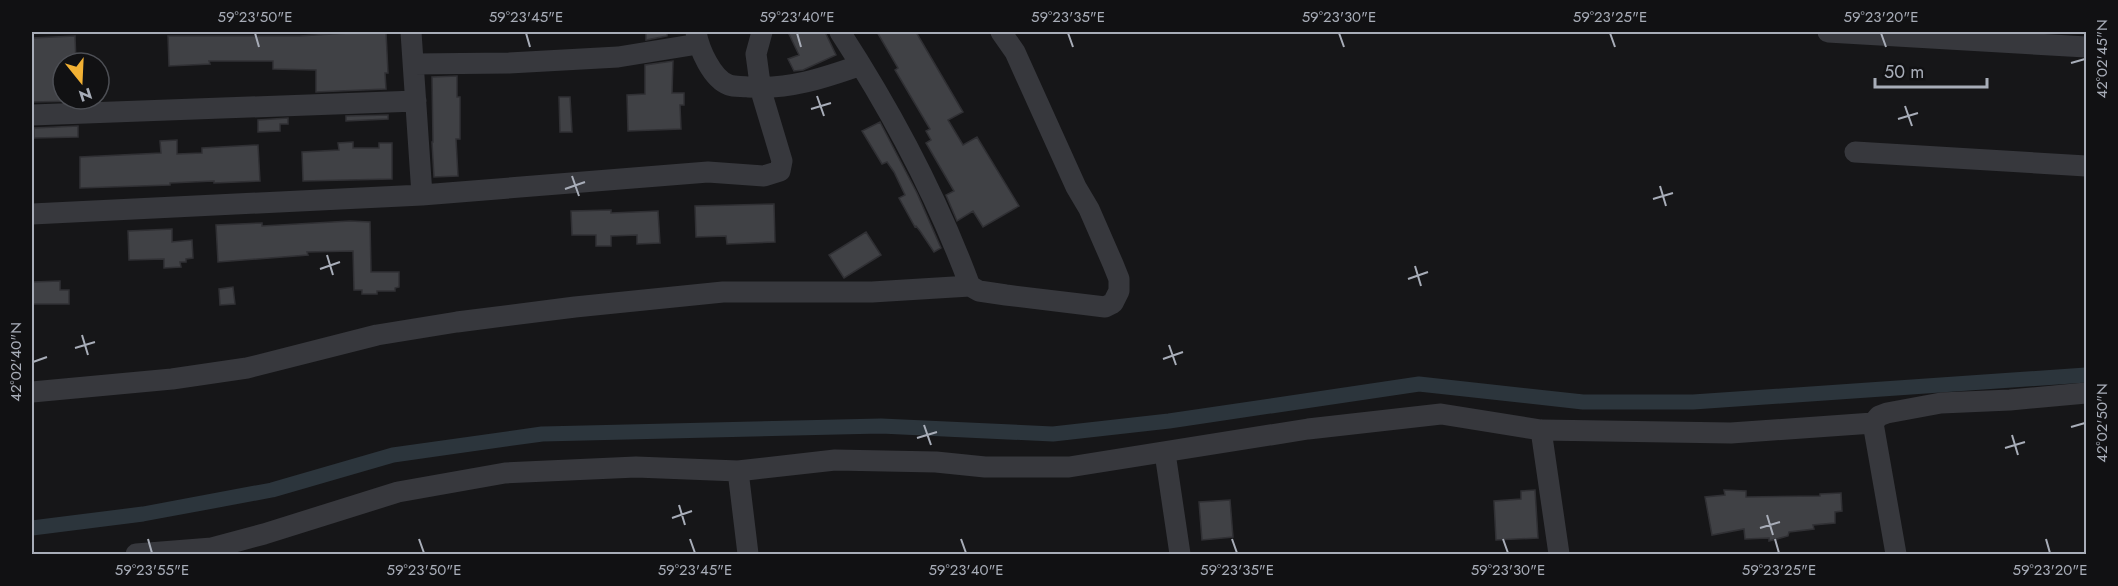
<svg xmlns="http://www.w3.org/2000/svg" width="2118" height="586" viewBox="0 0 2118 586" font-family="Jost,sans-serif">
  <rect width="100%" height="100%" fill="#161618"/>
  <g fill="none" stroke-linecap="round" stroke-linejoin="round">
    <path stroke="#2c353c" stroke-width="15" d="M32 528 143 514 272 490 393 455 542 434 881 426 1053 434 1169 421 1419 384 1583 402H1693L2086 375"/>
  </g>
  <path fill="#404145" stroke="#303034" stroke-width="1.5" d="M366 32H386L388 73H385L386 89 316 92V70L273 69V61H209L210 64 169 66 168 36H299Z
    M646 32H667V36L646 40Z
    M788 32H825L836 55 803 70 794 71 788 59 799 55Z
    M877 32H916L963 112 948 120 963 145 977 137 1019 206 983 227 973 211 957 221 946 195 954 191 926 143 931 140 926 131 930 129 895 70 898 68Z
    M75 36 76 63H63V99H77V101L32 102V93H33L32 38Z
    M673 61 672 93H684V105H680L681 129 628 131 627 95 645 94V65Z
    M457 76V97H460V139H456L458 176 434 177 432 142H433L432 77Z
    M559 97H570L572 132H560Z
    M388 115V119L346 121V116Z
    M288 118V124H280V131L258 132V120Z
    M880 122 917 193 941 248 934 252 920 231 916 226 915 227 899 198 905 195 894 172 887 162 882 164 862 131Z
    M78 126V137L34 138V128Z
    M177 140V154L202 153V148L258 145 260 181 214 183V181L170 183V185L80 188V157L161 153 160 141Z
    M353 142V148H379V143H392V179L303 181 302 152 339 150 338 143Z
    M774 204 775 242 727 244 726 236 696 237 695 206Z
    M611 210V213L658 211 660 243 637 244V235L611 236V246H596V235H572L571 211Z
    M350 221 370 222 371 272H399V287L395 288V291H377V294H362V290H354L353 251 307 252 308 255 218 262 216 225 262 223V226Z
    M172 229V242L192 240 193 258 186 259V262H180L181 267 164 268V259L129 260 128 231Z
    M866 232 881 255 844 278 829 255Z
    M60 281V290H69V304H32V282Z
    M233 287 235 304 220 305 219 289Z
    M1535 490 1538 538 1496 540 1494 501 1521 499V491Z
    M1724 490 1746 491V497L1820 496V494L1841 493 1842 511 1835 512V523L1813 525 1814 529 1789 532 1788 536 1769 541V538L1745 539 1744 529 1712 535 1705 497 1725 495Z
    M1230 500 1233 537 1202 540 1199 502Z"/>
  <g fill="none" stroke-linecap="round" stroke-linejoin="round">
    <path stroke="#37383d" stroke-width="21" d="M696 32C699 49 712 79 729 85 735 87 742 86 748 87 788 90 824 78 861 65
      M840 32C892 112 937 197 970 286
      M1828 32 2086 47
      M414 64 509 63 618 57 698 44
      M32 115 416 101
      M1855 152 2086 166
      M422 195 708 172 764 176 780 171 782 161 761 91 756 54 762 32
      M32 214 422 195 411 32
      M32 392 172 379 247 368 377 335 457 322 575 307 723 292H872L970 286 979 291 1006 295 1105 307 1113 303 1119 291V279L1113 264 1089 209 1076 187 1015 52 1001 32
      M1873 423 1896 554
      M1541 430 1559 554
      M1165 453 1180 554
      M738 471 748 554
      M136 554 212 548 264 534 398 492 505 473 636 467 738 471 835 460 936 462 985 467H1069L1308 429 1441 414 1541 430 1731 433 1873 423 1879 416 1887 413 1941 403 2010 400 2086 393"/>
  </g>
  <path fill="none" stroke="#a8adb8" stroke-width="2" d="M255 33 259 47M526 33 530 47M797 33 801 47M1068 33 1073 47M1339 33 1344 47M1610 33 1615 47M1881 33 1886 47M2071 63 2085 59M817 96 824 116M1905 106 1912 126M811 109 831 103M1898 119 1918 113M572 176 579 196M1660 186 1666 206M565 189 585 182M1653 199 1673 193M327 255 333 275M1415 266 1421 286M320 269 340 262M1408 279 1428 272M82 335 88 355M1169 345 1176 365M75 348 95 342M1163 359 1183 352M33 362 47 357M924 425 931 445M2071 427 2085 423M2012 435 2018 455M917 438 937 432M2005 448 2025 442M679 505 685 525M1767 515 1773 535M672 518 692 511M1760 528 1780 522M148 539 152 553M419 539 424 553M690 539 695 553M961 539 966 553M1232 539 1237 553M1503 539 1508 553M1775 539 1779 553M2046 539 2050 553"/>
  <rect width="2118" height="586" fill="none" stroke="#111113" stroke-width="66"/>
  <g transform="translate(81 81) rotate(162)"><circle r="28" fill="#111113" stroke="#4d4f55" stroke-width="1.5"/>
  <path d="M0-4.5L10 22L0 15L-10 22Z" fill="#f2b134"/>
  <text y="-9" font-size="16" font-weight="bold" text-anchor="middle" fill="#a8adb8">N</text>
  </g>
  <path d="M1875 78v9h112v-9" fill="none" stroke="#a8adb8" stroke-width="3"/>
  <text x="1884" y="78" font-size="18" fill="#a8adb8" stroke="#111113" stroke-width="4.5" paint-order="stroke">50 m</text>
  <rect x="33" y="33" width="2052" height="520" fill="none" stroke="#a8adb8" stroke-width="2"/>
  <g font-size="15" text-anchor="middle" fill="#a8adb8">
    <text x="255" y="22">59°23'50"E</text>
    <text x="526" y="22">59°23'45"E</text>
    <text x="797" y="22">59°23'40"E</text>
    <text x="1068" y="22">59°23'35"E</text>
    <text x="1339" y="22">59°23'30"E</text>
    <text x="1610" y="22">59°23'25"E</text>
    <text x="1881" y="22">59°23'20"E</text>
    <text transform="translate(2102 59) rotate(-90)" y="5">42°02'45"N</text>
    <text transform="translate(16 362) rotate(-90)" y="5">42°02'40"N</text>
    <text transform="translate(2102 423) rotate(-90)" y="5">42°02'50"N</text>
    <text x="152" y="575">59°23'55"E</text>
    <text x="424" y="575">59°23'50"E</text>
    <text x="695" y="575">59°23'45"E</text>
    <text x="966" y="575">59°23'40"E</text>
    <text x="1237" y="575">59°23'35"E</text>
    <text x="1508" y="575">59°23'30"E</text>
    <text x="1779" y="575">59°23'25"E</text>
    <text x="2050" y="575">59°23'20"E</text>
  </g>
</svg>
